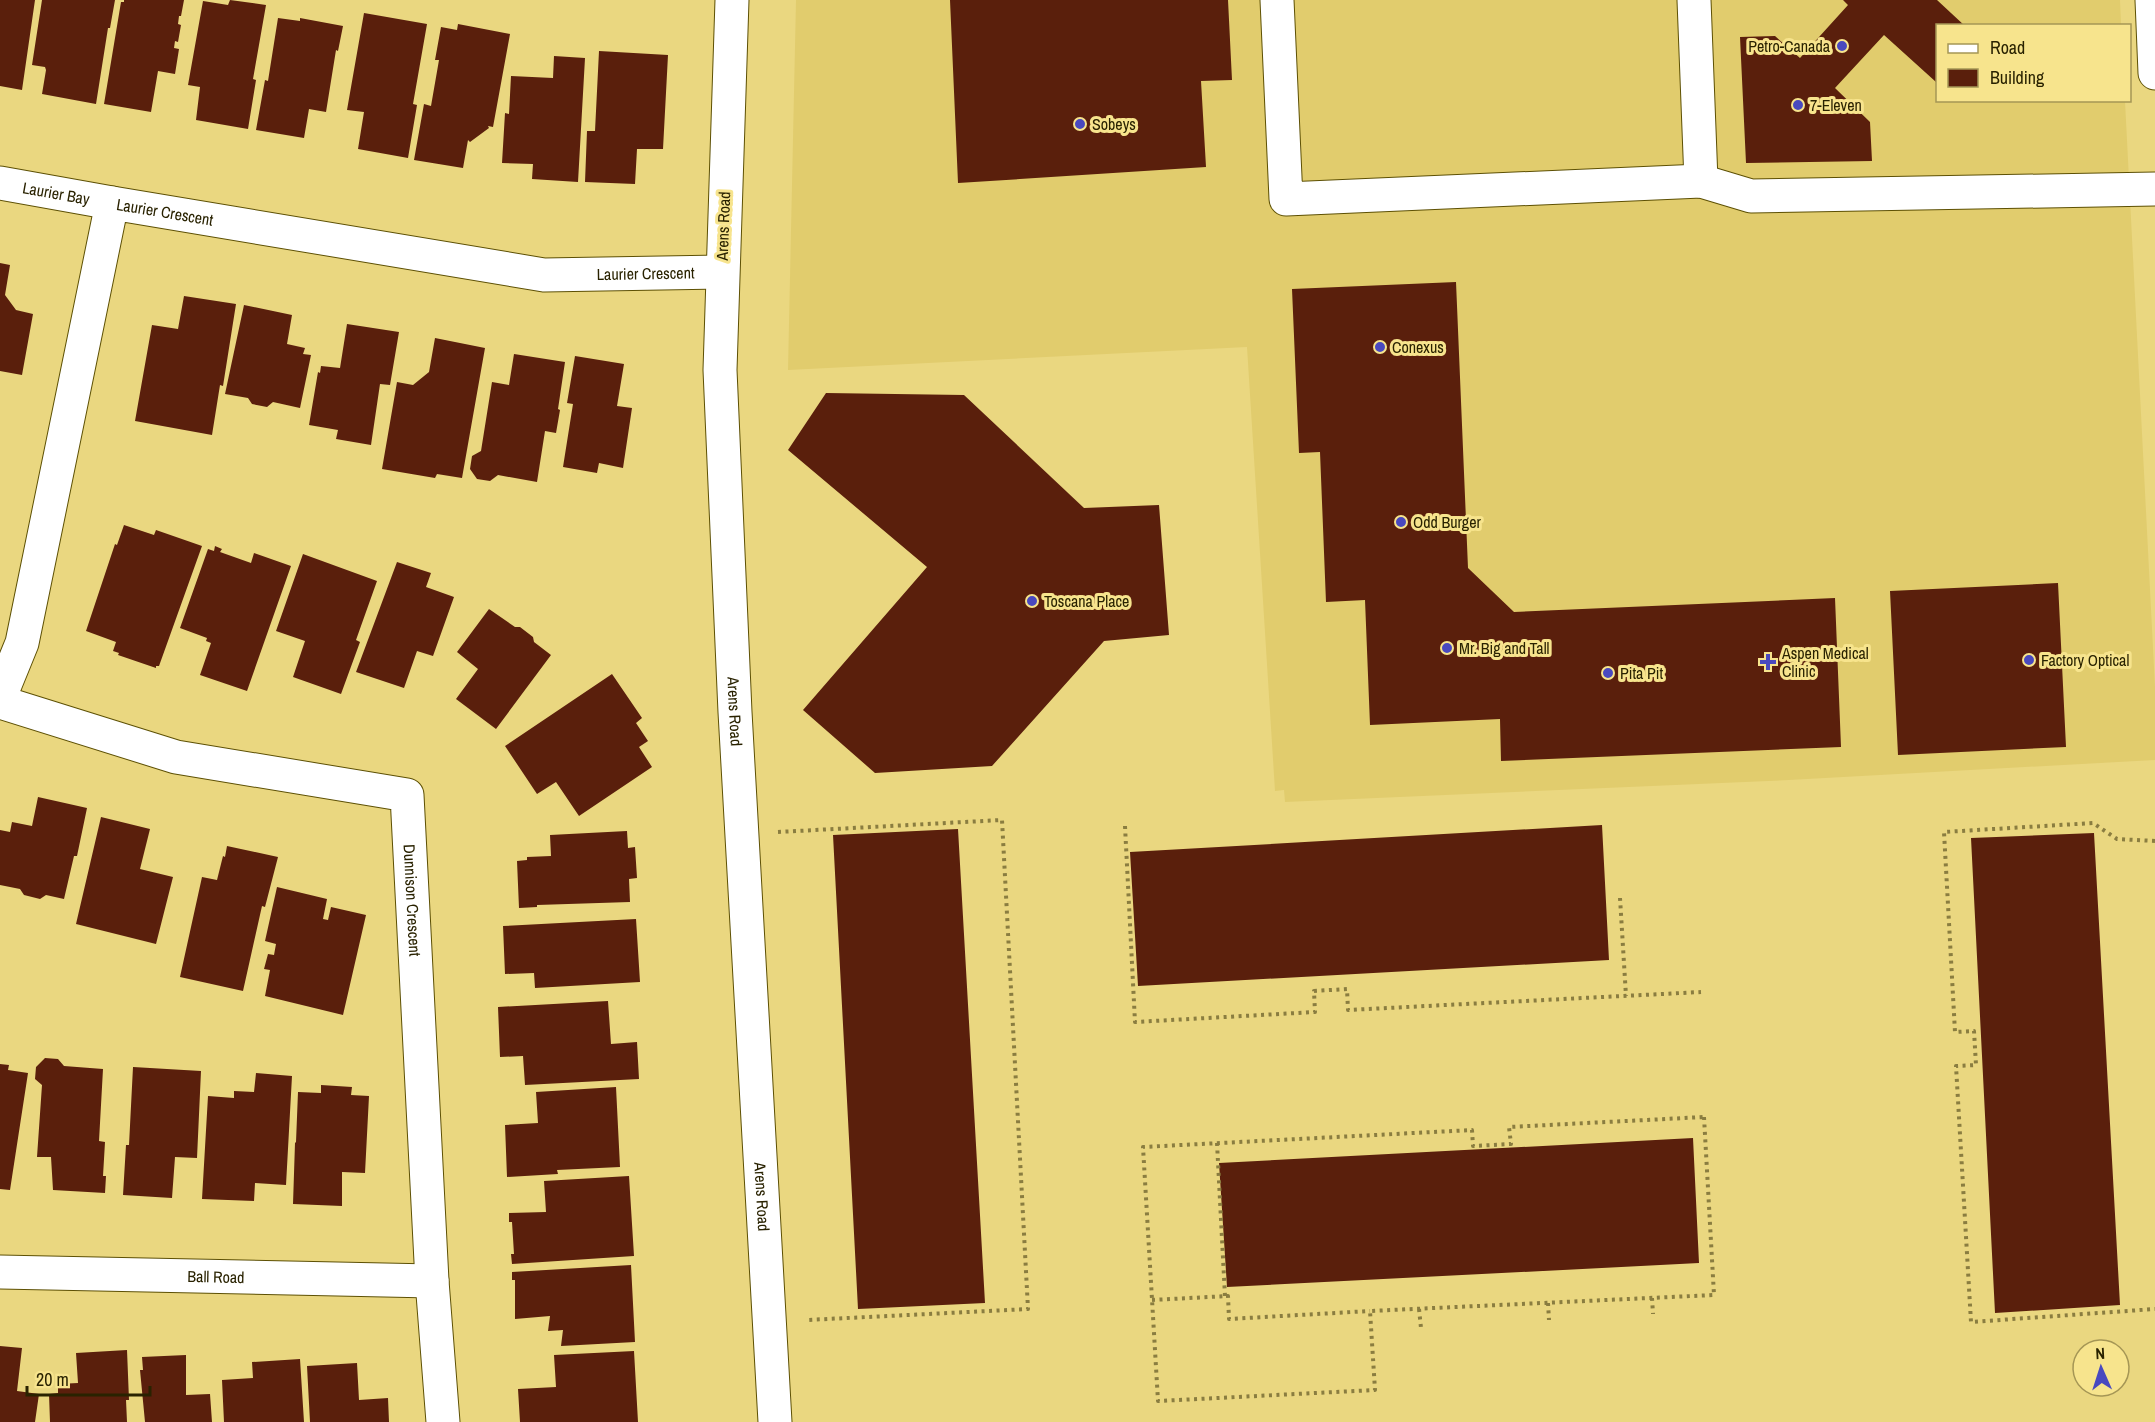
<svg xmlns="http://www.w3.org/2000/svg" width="2155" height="1422" viewBox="0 0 2155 1422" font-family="'Archivo Narrow',sans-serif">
  <rect width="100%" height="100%" fill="#ead780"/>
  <path fill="#e1cc6d" d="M796 0H2120L2121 25 1938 26V100L2125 101 2155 687V760L1789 780 1285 802 1284 790 1275 791 1247 347 788 370Z"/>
  <path fill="#5a1f0c" d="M0 0H35L22 90 0 86Z
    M42 0H115L110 28H108L96 104 42 94 46 70 45 67 32 65Z
    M124 0H184L181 16H179L178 24 181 25 178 42 175 41 174 48 179 49 175 74 158 71 151 112 104 104 121 2H124Z
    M230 0 266 5 253 79 256 80 248 129 196 120 200 87 188 85 203 1 228 5Z
    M950 0H1228L1232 80 1201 81 1206 167 958 183Z
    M1843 0H1937L1965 26H1938V80L1936 82 1884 35 1835 88 1870 122 1872 161 1746 163 1740 37 1775 36 1800 58 1848 5Z
    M364 13 427 24 413 104 417 105 408 158 358 149 364 112 347 110Z
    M278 18 300 21V18L343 26 338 51 336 50 326 112 309 109 304 138 256 130 265 80 268 81Z
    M458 24 510 34 493 127 488 126 489 128 470 142 468 140 463 168 414 160 424 104 431 106 439 60H435L441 27 457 30Z
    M599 51 668 55 663 149H637L635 184 585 182 587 131H595Z
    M554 56 585 58 578 182 532 179 533 164 502 163 505 113 509 114 511 76 553 78Z
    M0 263 10 265 5 295 16 310 33 314 22 375 0 371Z
    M1456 282 1468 568 1514 612 1835 598 1841 747 1501 761 1500 719 1370 725 1365 600 1326 602 1320 452 1299 453 1292 289Z
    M184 296 236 304 223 386 220 385 212 435 135 421 152 325 178 329Z
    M244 305 292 315 287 344 305 348 303 354 311 355 300 408 273 402 267 407 252 404 248 398 225 394Z
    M347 324 399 332 390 385 380 384 371 445 336 439 338 430 309 425 318 372 320 373 321 366 340 368Z
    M435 338 485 348 462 478 437 474 435 478 382 469 397 382 413 385 429 372Z
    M514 354 565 362 558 409 560 410 556 433 545 431 537 482 498 475 490 481 477 479 470 469 472 456 481 451 492 382 509 385Z
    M575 356 624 364 617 406 632 408 623 468 599 463 597 473 563 467 573 404 567 403Z
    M826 393 964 395 1084 508 1159 505 1169 635 1104 641 992 766 875 773 803 710 927 567 788 450Z
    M124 525 154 535 156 530 202 546 159 666H156V668L118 655 119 653 113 651 116 642 86 631 115 544 117 545Z
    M215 546 222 549 220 552 251 563 254 553 291 566 247 691 200 675 211 643 206 641 207 638 180 628 208 549 214 551Z
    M303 554 377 581 356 640 360 642 341 694 293 677 305 641 276 631Z
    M397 562 431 573 426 587 454 597 433 656 417 651 404 688 356 672Z
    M2058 583 2066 747 1898 755 1890 591Z
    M489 609 515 627H520L533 637 534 642 551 655 496 729 456 699 478 669 457 652Z
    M612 674 642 718 636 723 648 741 639 747 652 767 579 816 556 782 537 794 505 746Z
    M38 797 87 808 77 856H74L64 899 46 895 40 899 24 895 20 889 0 885V830L10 832 12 822 32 826Z
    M101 817 150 829 140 869 173 877 156 944 76 924Z
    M1602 825 1609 960 1138 986 1130 852Z
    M958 829 985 1303 858 1309 833 835Z
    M627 831 628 848 635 847 637 878 629 879 630 902 537 905V907L519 908 517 861 527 860V857L551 856 550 835Z
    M2094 833 2120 1305 1995 1313 1971 838Z
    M227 846 278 857 265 907 262 906 243 991 180 977 202 877 217 880 223 856 225 857Z
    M277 887 327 899 323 919 328 920 331 907 366 915 343 1015 265 996 270 970 264 969 268 954 274 955 276 944 265 941Z
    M636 919 640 982 535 988 534 973 505 974 503 926Z
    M608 1001 611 1044 637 1042 639 1079 525 1085 523 1056 500 1057 498 1007Z
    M45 1058 58 1059 64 1066 103 1069 99 1141 105 1142 103 1176H106L105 1193 53 1190 51 1157H37L42 1085 35 1079 36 1067Z
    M0 1064 9 1065 8 1070 28 1073 10 1190 0 1189Z
    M133 1067 201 1071 197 1158 175 1157 172 1198 123 1195 126 1145H129Z
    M256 1073 292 1076 286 1185 255 1183 254 1201 202 1199 208 1096 234 1098V1091L254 1092Z
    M321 1085 352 1087 351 1095 369 1096 365 1173 342 1172V1206L293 1204 295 1143 296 1142 298 1092 321 1093Z
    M616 1087 620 1167 557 1170 558 1174 507 1177 505 1125 538 1123 536 1092Z
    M1693 1138 1699 1263 1227 1287 1219 1163Z
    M629 1176 634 1256 512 1264 511 1254H514L512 1222H509V1213L546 1212 544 1181Z
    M631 1265 635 1342 561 1346 563 1330 548 1331 550 1316 515 1319V1280H512V1272Z
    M0 1346 22 1348 17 1391 39 1394 35 1422H0Z
    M127 1350 129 1400H126L127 1422H50L49 1394 58 1393V1384L78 1383 76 1353Z
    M634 1351 638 1422H520L518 1389 556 1387 554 1355Z
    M186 1355V1395L210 1394 212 1422H145L140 1370H143L142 1357Z
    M300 1359 304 1422H224L222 1380 253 1378 252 1362Z
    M357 1363 359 1400 388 1398 389 1422H310L307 1366Z"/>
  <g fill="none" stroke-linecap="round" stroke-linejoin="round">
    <g stroke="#5d5004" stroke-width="35">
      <g id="minor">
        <path id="s1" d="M732 0 720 370 735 712 775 1422"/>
        <path d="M1277 0 1286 199 1701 181 1751 196 2155 189"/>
        <path d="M1694 0 1701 181"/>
        <path d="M2152 0 2155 73"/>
        <path id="s2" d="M0 183 112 203"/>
        <path id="s3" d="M0 697 22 643 112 203 544 275 721 272"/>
        <path id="s4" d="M0 702 176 757 407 795 432 1281 443 1422"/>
        <path id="s5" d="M0 1272 432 1281"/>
      </g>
    </g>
    <path stroke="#8a7d40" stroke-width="4" stroke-dasharray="3 4.5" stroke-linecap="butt" d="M1125 826 1135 1022 1315 1012 1314 991 1347 989 1348 1010 1701 992
      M778 832 1002 820 1028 1309 807 1320
      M2155 841 2117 839 2093 823 1944 832 1955 1032 1974 1031 1976 1065 1956 1066 1971 1322 2155 1309
      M1620 898 1626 996
      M1704 1117 1714 1295 1370 1311 1375 1390 1158 1401 1143 1147 1472 1130 1473 1146 1511 1144 1509 1127Z
      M1217 1143 1225 1296
      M1652 1298 1653 1314
      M1152 1300 1228 1296 1229 1319 1370 1311
      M1548 1303 1549 1320
      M1419 1309 1421 1328"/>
    <use href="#minor" stroke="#fff" stroke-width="33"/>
  </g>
  <g fill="#4949bf" stroke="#f7e48d" stroke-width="2">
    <circle cx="1842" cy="46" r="6"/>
    <circle cx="1798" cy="105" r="6"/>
    <circle cx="1080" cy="124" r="6"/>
    <circle cx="1380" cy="347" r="6"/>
    <circle cx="1401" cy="522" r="6"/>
    <circle cx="1032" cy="601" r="6"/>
    <circle cx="1447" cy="648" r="6"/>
    <circle cx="2029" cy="660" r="6"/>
    <path d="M1765 653h6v6h6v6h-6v6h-6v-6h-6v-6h6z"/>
    <circle cx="1608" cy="673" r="6"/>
  </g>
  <g text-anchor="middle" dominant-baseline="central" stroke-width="6" stroke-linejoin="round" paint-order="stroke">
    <g font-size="16" fill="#292200" stroke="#f7e48d" text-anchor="start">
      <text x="1830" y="46" text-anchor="end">Petro-Canada</text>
      <text x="1810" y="105">7-Eleven</text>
      <text x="1092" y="124">Sobeys</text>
      <text x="1392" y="347">Conexus</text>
      <text x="1413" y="522">Odd Burger</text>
      <text x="1044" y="601">Toscana Place</text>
      <text x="1459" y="648">Mr. Big and Tall</text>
      <text x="1782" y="653">Aspen Medical<tspan x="1782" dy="18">Clinic</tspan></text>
      <text x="2041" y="660">Factory Optical</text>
      <text x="1620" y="673">Pita Pit</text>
    </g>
    <g font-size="16" fill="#292200" stroke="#f7e48d">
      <text stroke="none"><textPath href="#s2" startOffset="57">Laurier Bay</textPath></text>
      <text stroke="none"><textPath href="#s3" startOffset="561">Laurier Crescent</textPath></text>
      <text transform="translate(723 226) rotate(-88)">Arens Road</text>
      <text stroke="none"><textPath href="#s3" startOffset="1047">Laurier Crescent</textPath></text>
      <text stroke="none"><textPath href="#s1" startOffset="712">Arens Road</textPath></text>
      <text stroke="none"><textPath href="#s4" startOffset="524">Dunnison Crescent</textPath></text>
      <text stroke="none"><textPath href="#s1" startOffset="1198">Arens Road</textPath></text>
      <text stroke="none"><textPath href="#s5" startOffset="216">Ball Road</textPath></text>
    </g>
  </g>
  <rect x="1936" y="24" width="195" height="78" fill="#f7e48d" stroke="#a59655" stroke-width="1.5"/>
  <rect x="1948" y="44" width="30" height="9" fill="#ffffff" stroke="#a59655" stroke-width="1.5"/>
  <text x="1990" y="54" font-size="18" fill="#292200">Road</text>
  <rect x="1948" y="69" width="30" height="18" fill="#5a1f0c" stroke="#a59655" stroke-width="1.5"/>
  <text x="1990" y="84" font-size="18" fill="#292200">Building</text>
  <g transform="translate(2101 1368) rotate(357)"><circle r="28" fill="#f7e48d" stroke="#a59655" stroke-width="1.5"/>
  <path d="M0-4.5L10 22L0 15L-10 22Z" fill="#4949bf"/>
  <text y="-9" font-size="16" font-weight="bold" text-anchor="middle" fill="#292200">N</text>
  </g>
  <path d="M27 1386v9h123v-9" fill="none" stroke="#292200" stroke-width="3"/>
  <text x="36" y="1386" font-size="18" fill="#292200" stroke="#f7e48d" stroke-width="4.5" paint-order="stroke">20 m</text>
</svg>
